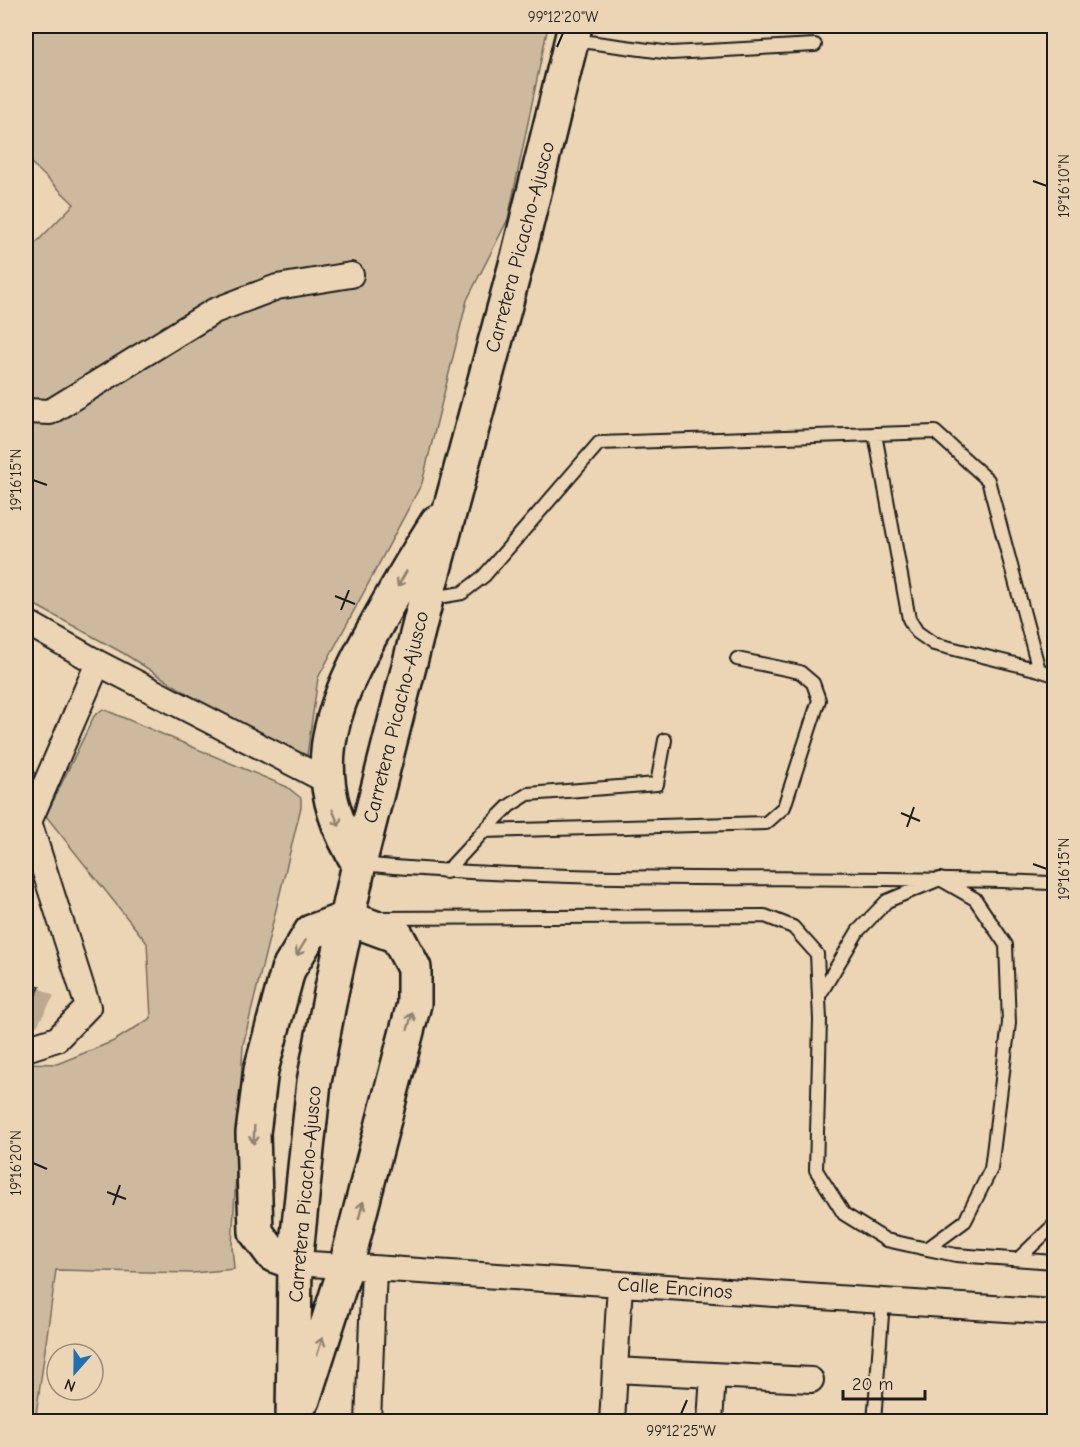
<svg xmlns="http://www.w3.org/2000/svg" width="1080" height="1447" viewBox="0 0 1080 1447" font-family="'Comic Neue',sans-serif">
  <rect width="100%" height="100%" fill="#ebd5b4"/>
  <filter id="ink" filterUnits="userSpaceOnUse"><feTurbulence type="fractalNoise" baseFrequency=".0167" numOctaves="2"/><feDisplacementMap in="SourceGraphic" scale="12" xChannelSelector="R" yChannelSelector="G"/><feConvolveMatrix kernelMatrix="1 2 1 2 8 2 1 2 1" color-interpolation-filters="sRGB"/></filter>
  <g filter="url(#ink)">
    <path fill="#cdba9e" stroke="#746b5d" stroke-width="1.5" d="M26 26H548L508 219 467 300 422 483 318 678 307 755 298 758 258 738 123 653 26 600V253L74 204 26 158Z
      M103 709 287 787 301 798V807L243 1045 232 1246 234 1269 193 1273 56 1270 35 1422 26 1421V1063L57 1064 114 1041 151 1018 147 943 46 816 94 716Z"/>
    <path fill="#0003" d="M26 980 54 996 37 1026 26 1019Z"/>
    <path fill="#b8a78f" stroke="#1c1c1c" stroke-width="1.5" d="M26 979 40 987 26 1014Z"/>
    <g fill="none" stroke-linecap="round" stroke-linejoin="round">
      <g stroke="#1c1c1c" stroke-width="16">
        <path id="lane" d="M573 40 671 53 815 45
          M875 434 909 619 917 632 934 644 1039 670
          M427 599 462 593 484 576 599 443 935 432 988 480 1039 670 1054 675
          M484 831 509 806 528 794 657 784 665 740
          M360 864C591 886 823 873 1054 883
          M446 872 484 831 766 823 784 807 819 700 813 683 800 672 737 659
          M378 918 765 916 793 927 817 954 820 1020 816 1170 844 1214 886 1240 927 1249 956 1255 1054 1262
          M819 996 858 931 887 901 940 879 975 899 1006 945 1009 1023 991 1169 965 1221 927 1249
          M1018 1259 1054 1225
          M874 1422 883 1301"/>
      </g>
      <g stroke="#1c1c1c" stroke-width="28">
        <path id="street" d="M26 411 50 412 214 311 277 287 351 275
          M26 622 98 663 327 781
          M26 1049 57 1039 88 1007 29 822 98 663
          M295 1263 1054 1312
          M615 1370 713 1375 710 1422
          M713 1375 811 1380
          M368 1422 374 1269
          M612 1422 620 1284"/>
      </g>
      <g stroke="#1c1c1c" stroke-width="38">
        <path id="secondary" d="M359 864C304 776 328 713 374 629 394 592 415 557 437 522
          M295 1263 273 1255 256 1232 253 1133 261 1070 288 970 311 932 348 918 397 936 414 968V1004L346 1266 303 1400
          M293 1422 295 1263 314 1082 331 993 359 864 426 599 518 257 575 26"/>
      </g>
      <use href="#lane" stroke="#ebd5b4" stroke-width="12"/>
      <use href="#street" stroke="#ebd5b4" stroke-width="24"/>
      <use href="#secondary" stroke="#ebd5b4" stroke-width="33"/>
    </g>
    <defs><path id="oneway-shaft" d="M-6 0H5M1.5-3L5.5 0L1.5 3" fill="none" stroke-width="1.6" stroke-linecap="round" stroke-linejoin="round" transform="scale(1.5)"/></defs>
    <g stroke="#8e8270">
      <use href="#oneway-shaft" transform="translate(402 579) rotate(120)"/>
      <use href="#oneway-shaft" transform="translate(336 818) rotate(67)"/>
      <use href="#oneway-shaft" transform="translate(301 948) rotate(121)"/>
      <use href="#oneway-shaft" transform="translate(410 1021) rotate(-75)"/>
      <use href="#oneway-shaft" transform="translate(254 1135) rotate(92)"/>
      <use href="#oneway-shaft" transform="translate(361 1210) rotate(-75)"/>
      <use href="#oneway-shaft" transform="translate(320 1346) rotate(-72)"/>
    </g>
  </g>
  <path fill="none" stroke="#1c1c1c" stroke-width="2" d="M557 47 563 33M1033 181 1047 186M33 480 47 485M335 596 355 604M341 610 349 590M901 813 920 821M907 827 914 807M1033 864 1047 869M33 1163 47 1169M107 1192 126 1199M113 1205 120 1185M681 1414 687 1400"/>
  <g text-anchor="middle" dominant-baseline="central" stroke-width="5" stroke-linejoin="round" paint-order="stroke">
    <g font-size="20" fill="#1c1c1c" stroke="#ebd5b4">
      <text transform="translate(520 247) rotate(-75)">Carretera Picacho-Ajusco</text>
      <text transform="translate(396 717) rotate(-76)">Carretera Picacho-Ajusco</text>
      <text transform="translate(305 1194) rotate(-85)">Carretera Picacho-Ajusco</text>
      <text transform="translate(675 1288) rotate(4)">Calle Encinos</text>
    </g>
  </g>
  <rect width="1080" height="1447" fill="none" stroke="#ebd5b4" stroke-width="66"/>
  <g transform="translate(75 1372) rotate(201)"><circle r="28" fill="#ebd5b4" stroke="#988b77" stroke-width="1.5"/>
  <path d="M0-4.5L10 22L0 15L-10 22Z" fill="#1f6fb2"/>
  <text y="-9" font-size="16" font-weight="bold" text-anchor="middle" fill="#1c1c1c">N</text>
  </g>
  <path d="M843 1390v9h82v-9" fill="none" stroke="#1c1c1c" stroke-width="3"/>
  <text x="852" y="1390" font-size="18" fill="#1c1c1c" stroke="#ebd5b4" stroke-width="4.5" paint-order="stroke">20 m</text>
  <rect x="33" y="33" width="1014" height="1381" fill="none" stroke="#1c1c1c" stroke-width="2"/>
  <g font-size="15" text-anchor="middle" fill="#1c1c1c">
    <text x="563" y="22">99°12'20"W</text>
    <text transform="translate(1064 186) rotate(-90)" y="5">19°16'10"N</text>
    <text transform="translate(16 480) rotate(-90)" y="5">19°16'15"N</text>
    <text transform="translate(1064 869) rotate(-90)" y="5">19°16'15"N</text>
    <text transform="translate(16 1163) rotate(-90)" y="5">19°16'20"N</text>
    <text x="681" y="1436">99°12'25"W</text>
  </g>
</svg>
